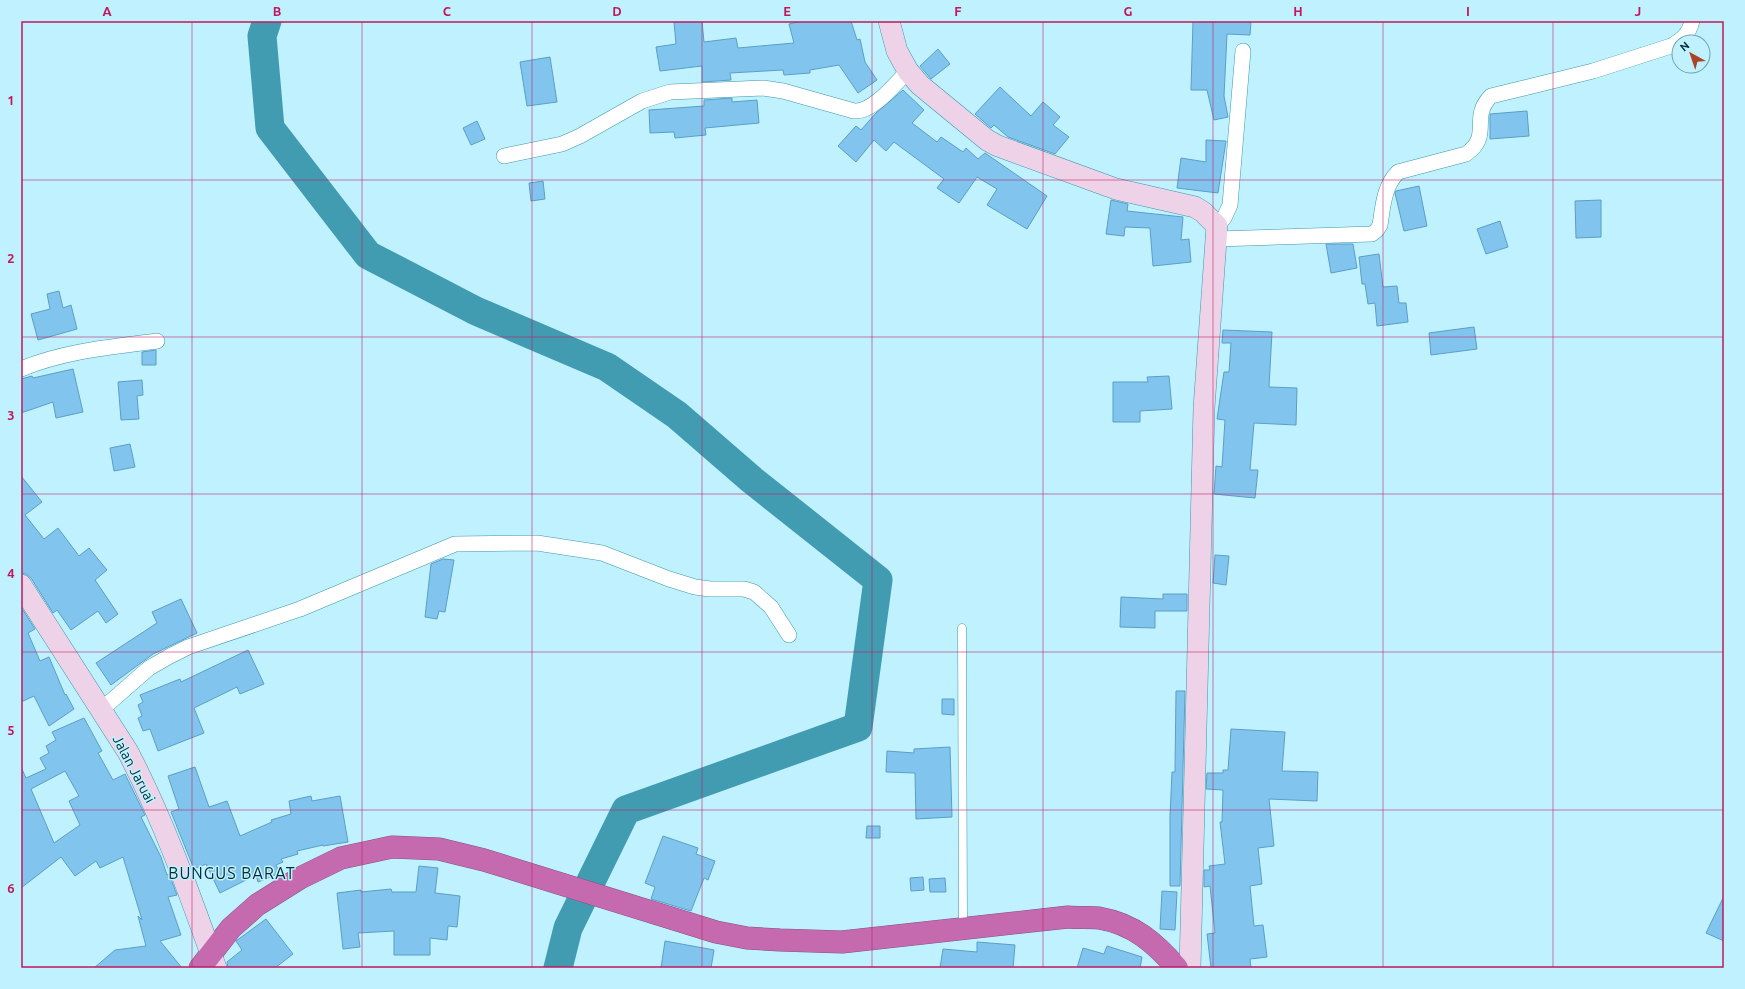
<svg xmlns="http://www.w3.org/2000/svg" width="1745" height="989" viewBox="0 0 1745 989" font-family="Ubuntu,sans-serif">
  <rect width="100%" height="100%" fill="#bff1ff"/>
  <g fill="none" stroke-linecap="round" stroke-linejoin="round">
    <path stroke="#419cb2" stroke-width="29" d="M267 21 262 36 270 128 368 255 476 311 607 367 677 415 752 480 878 580 858 727 626 810 568 928 558 968"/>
  </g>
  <path fill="#81c5ef" stroke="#5b9ec6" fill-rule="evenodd" d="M686 21H702L704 42 736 38 738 48 794 43 789 24 802 21H851L857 40 860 39 865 62 877 80 858 93 839 65 810 70V73L784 75 783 70 730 73 731 80 702 82V66L660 71 656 47 676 44 674 22Z
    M1193 21H1251L1250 35 1227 34 1224 96 1228 117 1214 120 1207 90H1191Z
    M938 49 950 64 931 79 920 66Z
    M550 57 557 102 527 106 520 62Z
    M1000 87 1031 116 1043 102 1060 117 1053 125 1069 137 1055 154 1008 137 994 125 991 128 975 114Z
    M903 90 924 110 912 123 937 142 941 137 963 152 966 148 978 159 985 153 1047 196 1027 229 987 205 997 189 977 177 959 203 937 188 944 179 894 142 886 151 874 140 856 162 838 146 856 126 861 130 876 113Z
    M732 98V102L757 100 759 123 705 128 706 135 675 138 674 132 650 133 649 110 704 106V100Z
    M1527 111 1529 136 1490 139V114Z
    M477 121 485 139 471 145 463 128Z
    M1206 140 1226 141 1218 193 1177 188 1181 158 1206 162Z
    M543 181 545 199 531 201 529 183Z
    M1419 186 1427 226 1404 231 1395 193 1396 191Z
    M1111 200 1128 204 1127 211 1183 217 1181 240 1189 239 1191 262 1153 266 1150 228 1125 227 1124 236 1106 234Z
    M1601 200V237L1576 238 1575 201Z
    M1500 221 1508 247 1486 254 1477 229Z
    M1326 244H1353L1357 268 1331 273Z
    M1379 254 1383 287 1397 286 1399 303H1406L1408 322 1377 326 1375 303 1368 304 1365 284H1362L1359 257Z
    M59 291 63 308 71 305 77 329 38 340 31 314 50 309 47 294Z
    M1474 327 1477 349 1431 355 1429 333Z
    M1223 330 1272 332 1269 387 1297 388 1296 425 1254 423 1250 470H1258L1255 498 1214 494 1216 466 1222 467 1225 420 1217 419 1224 372H1229L1231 343H1222Z
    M156 350V365H142V352Z
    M73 369 83 412 56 418 53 402 21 413V379L32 376 33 378Z
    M1169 376 1172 409 1140 411V422H1113V382H1148L1147 377Z
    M142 380 143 395 137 396 139 419 121 420 118 382Z
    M130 444 135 467 114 471 110 448Z
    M21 476 42 502 25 515 44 539 58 528 79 556 89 548 107 570 95 580 118 614 106 623 98 611 71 630 57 610 53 613 31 578 26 574 21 573Z
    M1215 555 1229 556 1226 585 1213 583Z
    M443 559 454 560 445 612 439 611 437 619 425 617 431 564Z
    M1163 594H1187V611H1155V628L1120 627 1121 597 1163 599Z
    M181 599 197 633 153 654 111 685 96 663 157 623 152 612Z
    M21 607 35 629 28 633 40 661 49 657 65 695 66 694 74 709 49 726 34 696 21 702Z
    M248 650 264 684 240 694 237 687 194 708 204 733 158 751 150 729 143 731 138 718 142 716 138 705 143 702 140 695 180 679 181 682Z
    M1176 691H1185L1180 886H1170V817L1172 772H1175Z
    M942 699H954V715L942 714Z
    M84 718 102 751 98 753 113 780 125 774 145 815 141 817 161 857 167 875 169 874 177 895 168 897 181 935 160 941 182 968H94L115 950 146 946 138 916 142 920 123 857 100 868 96 861 75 876 61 857 21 888V767L26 778 46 769 40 758 49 753 46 746 56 740 52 732ZM65 771 79 796 69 801 80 825 54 843 31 789Z
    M1231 729 1285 732 1282 771 1318 772 1317 801 1269 799 1274 846 1258 848 1262 884 1250 886 1254 926 1263 925 1267 957 1250 959 1251 968H1211L1207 934 1215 933 1210 886 1204 887V870H1210L1209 866 1225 864 1220 822H1222L1223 790 1206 789 1207 773H1223V770H1228Z
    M950 747 952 817 916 819 915 773 886 772 887 751 914 753V749Z
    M195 767 209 807 227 801 240 836 272 822 271 820 291 814 289 801 311 796 312 801 340 796 348 842 323 846V845L297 851 298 854 281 859 283 862 276 865 280 873 258 882 256 875 220 893 206 864 194 869 171 812 179 809 168 776Z
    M867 826H880V838H866Z
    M663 836 698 848 696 854 715 861 708 880 704 878 691 911 651 899 655 887 645 883Z
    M419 866 438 868 435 893 460 896 457 927 448 926 447 940 430 938V955H394V931L358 933 360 947 343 949 337 893 361 890V892L391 889 392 892H416Z
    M923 877 924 890 911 891 910 878Z
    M945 878 946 892H930L929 879Z
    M1162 891 1177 892 1175 930 1160 929Z
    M1724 896V941L1706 933Z
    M266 919 293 954 275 968H228L227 962 242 950 236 941Z
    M665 941 714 950 711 968H661Z
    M977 942 1015 945 1013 968H940L943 949 977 952Z
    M1107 946 1142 957 1140 968H1077L1083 948 1104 954Z"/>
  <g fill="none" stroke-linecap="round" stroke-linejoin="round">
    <g stroke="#3d98af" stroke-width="9">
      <path id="lane" d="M962 628 963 927"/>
    </g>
    <g stroke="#3d98af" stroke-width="16">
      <path id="street" d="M504 156 562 144 580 136 642 101 670 92 763 88 783 91 854 111C872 113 895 84 908 71
        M1217 226 1224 218 1230 205 1243 51
        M1217 239 1372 234 1377 230 1380 225C1383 206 1384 186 1398 172L1466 154C1493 135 1469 118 1491 96L1593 71 1671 46C1682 40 1689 34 1692 21
        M21 369C64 351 111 347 157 341
        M101 710 149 668 170 656 188 647 300 609 455 544 537 543 602 553 669 579 695 587 710 589H744L754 592 771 607 789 635"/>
    </g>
    <g stroke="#3d98af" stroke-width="22">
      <path id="secondary" d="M889 21 897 51 908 71 920 85 987 140 998 146 1116 189 1195 207 1203 212 1217 226 1204 408 1190 968
        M21 585 128 752C164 821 190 895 216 968"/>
    </g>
    <g stroke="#825485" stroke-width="23">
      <path id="highway" d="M200 968 231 928 257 905 300 878 341 858 392 847 439 849 484 860 716 932 747 938 780 940 842 942 1068 917C1078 918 1089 917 1099 918 1134 924 1155 943 1177 968"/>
    </g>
    <use href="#lane" stroke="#fff" stroke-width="8"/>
    <use href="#street" stroke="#fff" stroke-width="15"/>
    <use href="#secondary" stroke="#eed2e7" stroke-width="21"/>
    <use href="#highway" stroke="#c66ab0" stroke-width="22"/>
  </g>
  <path fill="none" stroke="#c2185b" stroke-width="1" stroke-opacity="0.55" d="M192 21V968M362 21V968M532 21V968M702 21V968M872 21V968M1043 21V968M1213 21V968M1383 21V968M1553 21V968M21 180H1724M21 337H1724M21 494H1724M21 652H1724M21 810H1724"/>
  <g text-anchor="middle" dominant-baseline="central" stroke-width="3" stroke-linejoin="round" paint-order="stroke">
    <g font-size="14" fill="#032c35" stroke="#bff1ff">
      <text transform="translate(134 769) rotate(62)">Jalan Jaruai</text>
    </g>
    <g font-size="16" letter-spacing="1" fill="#032c35" stroke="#bff1ff">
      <text x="232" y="873">BUNGUS BARAT</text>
    </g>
  </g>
  <rect width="1745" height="989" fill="none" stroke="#bff1ff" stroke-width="44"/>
  <g transform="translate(1691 54) rotate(320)"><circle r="19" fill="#bff1ff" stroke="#74a2ae"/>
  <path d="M0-3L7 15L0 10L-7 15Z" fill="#ac4325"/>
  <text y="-6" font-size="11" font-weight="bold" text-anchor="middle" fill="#032c35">N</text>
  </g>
  <rect x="22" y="22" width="1701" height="945" fill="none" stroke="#c2185b" stroke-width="1.5"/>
  <g font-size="13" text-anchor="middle" font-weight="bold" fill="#c2185b">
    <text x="107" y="16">A</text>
    <text x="277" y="16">B</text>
    <text x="447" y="16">C</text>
    <text x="617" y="16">D</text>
    <text x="787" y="16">E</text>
    <text x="958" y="16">F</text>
    <text x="1128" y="16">G</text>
    <text x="1298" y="16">H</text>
    <text x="1468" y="16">I</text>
    <text x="1638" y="16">J</text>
    <text x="11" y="105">1</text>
    <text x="11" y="263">2</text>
    <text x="11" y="420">3</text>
    <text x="11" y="578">4</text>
    <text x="11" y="735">5</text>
    <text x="11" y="893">6</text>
  </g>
</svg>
